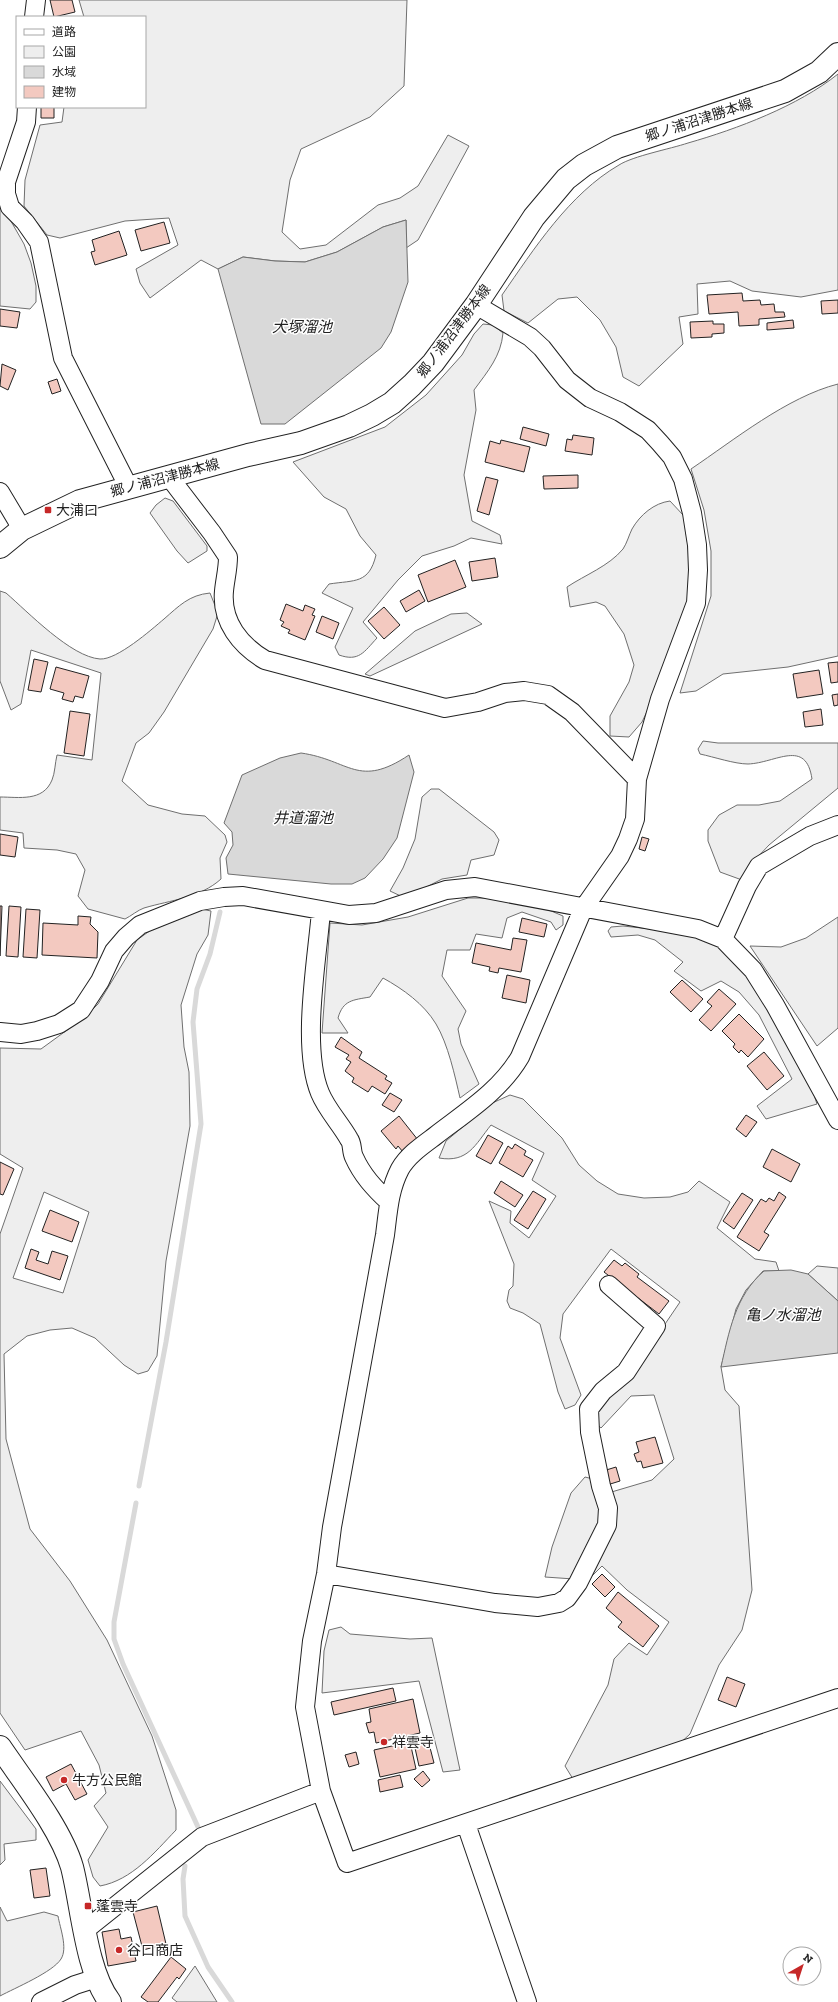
<svg xmlns="http://www.w3.org/2000/svg" width="838" height="2002" viewBox="0 0 838 2002" font-family="'Zilla Slab','Noto Sans JP',serif">
  <rect width="100%" height="100%" fill="#fff"/>
  <path fill="#eee" stroke="#6f6f6f" fill-rule="evenodd" d="M79 0H407L404 86 370 117 301 149 290 180 282 232 300 249 326 245 378 205 400 198 418 186 448 135 469 146 418 240 406 248V220L383 227 337 252 305 262 275 261 243 257 218 269 201 260 150 298 140 283 136 269 178 245 169 218 125 221 60 238 47 235 24 206 25 180 40 125 62 122 64 107H145V17H84Z
    M838 74V290L801 297 752 291 730 281 697 284 698 314 679 317 683 344 639 386 623 377 616 347 600 320 577 297 558 299 528 323 504 311 502 295C534 249 569 194 619 165 633 156 670 149 688 143 737 129 798 106 838 74Z
    M0 202 24 244 31 263 36 286V302L30 309 0 306Z
    M483 324 493 325 503 333C501 356 488 371 474 390L476 410 464 475 472 521 500 535 502 544 471 538 454 546 422 556 398 580 363 622 377 638C364 652 359 662 339 655L335 647 353 608 322 593 329 584C355 580 369 584 376 555L360 536 346 509 324 497 293 462 385 427 426 395 462 355 474 334Z
    M838 384V656L788 667 723 674 696 691 680 693 711 596V551L704 510 691 469C734 440 787 397 838 384Z
    M165 498 173 501 207 546V551L188 563 177 551 150 513 156 505Z
    M670 501 684 516 691 569 686 630 642 722 629 737 610 736V716L629 682 634 665 624 634 605 606 596 602 570 607 567 587C585 575 609 566 623 549 627 543 629 535 632 529 640 515 654 503 670 501Z
    M0 591 6 593C28 612 71 657 100 659 117 660 151 630 164 619 179 606 189 595 210 593L218 613 213 629 164 712 149 733 136 743 122 781 148 805 182 814 205 816 225 835 227 842 220 858 221 879C200 898 171 900 144 908 138 910 131 916 125 919L88 909 78 896 85 870 76 854 57 850 24 848 23 833 0 830V797C19 797 43 802 52 780 55 773 55 763 57 755L92 760 101 673 31 650 21 704 11 710 0 681Z
    M467 613 482 624 370 676 365 674 415 631 451 614Z
    M703 741 718 743H838V788L769 845 753 862 742 880 720 872 708 841V830L719 815 737 805H759L780 801 812 779C806 738 776 763 748 764 735 764 714 757 700 754L698 749Z
    M431 789H439L494 832 499 840 494 855 471 860 467 875 442 879 405 898 390 891 403 868 415 839 422 797Z
    M468 898H494L537 905 563 916V925L556 930 551 922 522 912 507 918 502 938 476 934 470 950H447L442 976 466 1011 458 1029 461 1044 479 1084 460 1098C455 1076 448 1044 436 1024 424 1004 403 989 383 978L370 997C353 1000 343 1000 338 1018L348 1033H322L330 923 362 925 408 917Z
    M201 909 211 911 208 935 197 954 181 1005 184 1047 189 1072 190 1126 166 1261 157 1356 148 1371 138 1374 124 1365 95 1338 72 1328 50 1330 27 1336 4 1354 6 1439 30 1529 70 1581 107 1640 152 1736 176 1810V1830C154 1853 132 1880 100 1886L93 1877 88 1860 108 1827 94 1806 106 1793 99 1765 81 1731 25 1750 0 1713V1234L23 1168 0 1154V1048L41 1049 85 1017 98 1004 137 940 155 927ZM44 1192 89 1212 63 1293 13 1278Z
    M838 917V1028L817 1046 750 946 781 947 806 938Z
    M623 926 651 929 702 938 722 947 747 970 808 1077 817 1104 766 1119 757 1106 792 1079 759 1015 739 992 721 981 701 991 674 971 683 962 655 940 638 935 611 937 608 931 611 927Z
    M510 1095 523 1099 562 1138 579 1165 597 1181 618 1194 644 1198 670 1197 688 1192 699 1181 730 1202 717 1228 755 1259 776 1262 779 1271H763L746 1290 736 1309 721 1367 725 1390 739 1406 752 1590 742 1630 719 1665 690 1734 677 1746 573 1779 565 1766 608 1685 614 1659 629 1643 647 1655 669 1622 627 1590 602 1566 588 1580 545 1577 552 1547 571 1493 585 1477 593 1479 598 1496 652 1480 674 1459 654 1395 631 1396 601 1428 593 1421 599 1405 627 1380 680 1302 611 1249 563 1314 560 1338 581 1395 575 1405 565 1409 558 1392 540 1324 523 1313 510 1308 507 1301 509 1290 513 1286 514 1264 489 1201 511 1211 510 1223 529 1238 556 1196 532 1180 544 1153 491 1125C475 1145 468 1163 439 1158L446 1141 490 1104Z
    M817 1266 838 1268V1301L808 1274Z
    M341 1627 350 1634 410 1639 432 1638 460 1770 443 1772 419 1681 322 1693 324 1651 329 1630Z
    M0 1781 36 1829V1840L4 1844 5 1860 0 1865Z
    M0 1907 7 1921 44 1912 58 1916C60 1928 68 1948 61 1959 53 1972 15 1988 0 1996Z
    M195 1966 217 2002H177L172 1998Z"/>
  <path fill="#d9d9d9" stroke="#6f6f6f" d="M406 220 408 282 391 332 381 348 285 424H261L218 269 243 257 275 261 305 262 337 252 383 227Z
    M301 753C350 760 358 789 409 755L414 772 397 838 383 859 365 878 352 884H331L228 874 226 858 233 845 232 832 224 823 242 775 280 758Z
    M791 1270 808 1274 838 1301V1353L721 1367C729 1332 735 1296 764 1271Z"/>
  <g fill="none" stroke-linecap="round" stroke-linejoin="round">
    <path stroke="#d9d9d9" stroke-width="5" d="M139 1486 166 1342 201 1124 193 1022 197 989 210 954 220 912
      M136 1503 114 1622V1639L123 1664 198 1827
      M185 1866 183 1879 185 1916 208 1967 232 2002"/>
  </g>
  <path fill="#f3c9c0" stroke="#222" d="M50 0H72L75 12 54 17Z
    M41 107H54V118H41Z
    M164 222 170 243 141 251 135 230Z
    M119 231 127 255 95 265 91 252 95 251 92 240Z
    M742 293 743 301 760 300 761 305 774 304 775 312H784L785 317 759 319V325L739 326 738 312 709 314 707 295Z
    M838 300V313L822 314 821 301Z
    M0 309 20 312 17 328 0 326Z
    M793 320 794 328 767 330V323Z
    M713 321V324H724V333L712 334V337L691 338 690 322Z
    M2 364 16 370 8 390 0 386Z
    M57 379 61 391 52 394 48 382Z
    M523 427 549 434 546 446 520 439Z
    M573 435 594 438 592 455 565 451 567 439 572 440Z
    M501 440 530 447 524 472 485 462 490 441 500 444Z
    M578 475V488L544 489 543 476Z
    M486 477 498 480 489 515 477 511Z
    M495 558 498 577 472 581 469 562Z
    M455 560 466 587 428 602 418 575Z
    M419 590 425 601 406 612 400 601Z
    M286 604 303 611 305 605 315 609 312 615 315 616 305 640 288 633 290 630 281 626 284 622 280 620Z
    M384 607 400 625 384 639 368 621Z
    M322 616 339 623 333 639 316 632Z
    M34 659 48 662 41 692 28 690Z
    M838 662V682L831 683 828 663Z
    M56 667 89 676 83 698 75 696 73 702 62 699 64 693 50 689Z
    M819 670 823 694 797 698 793 674Z
    M838 694V705L834 706 832 695Z
    M821 709 823 725 805 727 803 712Z
    M70 711 90 714 84 756 64 753Z
    M0 834 18 837 15 857 0 855Z
    M642 837 649 839 645 851 639 849Z
    M0 906H2L0 956Z
    M9 906 21 907 18 957 6 956Z
    M26 909 40 910 37 958 23 957Z
    M78 916 91 917 90 924 98 932 97 958 42 955 43 923 78 925Z
    M522 918 547 924 544 937 519 932Z
    M513 938 527 940 521 972 499 968 498 973 489 971 490 967 472 963 476 943 511 950Z
    M507 975 530 980 526 1003 502 998Z
    M682 980 703 999 691 1012 670 992Z
    M719 989 736 1004 711 1031 699 1020 712 1006 707 1002Z
    M739 1014 764 1039 748 1057 741 1050 739 1053 733 1047 735 1044 722 1031Z
    M341 1037 362 1052 359 1058 387 1076 385 1079 392 1083 385 1094 372 1086 368 1092 352 1082 354 1078 345 1071 351 1062 346 1059 349 1055 335 1047Z
    M764 1052 784 1076 767 1090 747 1066Z
    M390 1093 402 1100 394 1112 382 1105Z
    M746 1115 757 1122 746 1137 736 1129Z
    M399 1116 418 1140 403 1152 398 1146 396 1149 381 1131Z
    M488 1135 503 1143 491 1164 476 1156Z
    M515 1144 526 1151 524 1155 533 1160 523 1177 499 1163 508 1146 512 1149Z
    M772 1149 800 1164 791 1182 763 1167Z
    M0 1162 14 1169 3 1195 0 1194Z
    M501 1181 523 1195 515 1207 494 1193Z
    M533 1191 546 1199 528 1229 514 1220Z
    M779 1192 786 1197 764 1232 769 1235 759 1251 737 1237 761 1199 766 1202 769 1198 774 1201Z
    M742 1193 753 1200 734 1229 723 1221Z
    M50 1210 79 1222 72 1242 42 1231Z
    M31 1249 39 1252 36 1260 48 1264 52 1251 68 1256 60 1280 25 1268Z
    M614 1260 622 1266 625 1263 639 1274 637 1277 669 1301 659 1314 604 1272Z
    M655 1437 663 1463 643 1468 641 1461 637 1462 634 1454 639 1452 636 1442Z
    M616 1467 620 1481 607 1485 603 1471Z
    M602 1574 615 1587 605 1597 592 1584Z
    M618 1592 659 1626 643 1647 618 1627 622 1622 606 1608Z
    M727 1677 745 1684 736 1707 718 1700Z
    M393 1688 396 1701 334 1715 331 1702Z
    M413 1699 420 1733 376 1743 374 1732 369 1733 366 1723 371 1722 369 1709Z
    M427 1736 434 1763 419 1766 413 1739Z
    M410 1742 416 1769 380 1777 374 1750Z
    M356 1752 359 1764 349 1767 345 1755Z
    M71 1764 87 1794 75 1800 66 1784 53 1791 46 1777Z
    M423 1771 430 1780 422 1787 414 1779Z
    M400 1775 403 1787 380 1792 378 1780Z
    M46 1868 50 1896 34 1898 30 1870Z
    M157 1906 166 1944 143 1950 133 1912Z
    M119 1929 121 1939 131 1937 136 1961 108 1966 102 1932Z
    M171 1957 186 1969 179 1979 177 1977 158 2002H148L141 1997Z"/>
  <g fill="none" stroke-linecap="round" stroke-linejoin="round">
    <g stroke="#222" stroke-width="20">
      <path id="minor" d="M34 17 36 0
        M27 107 26 122 6 182V194L10 207 25 222 39 242 63 358 129 488
        M476 305 530 337 542 348 567 380 590 398 620 412 648 430 660 443 672 457 683 479 692 513 697 545 698 570 696 603 660 699 637 779 635 819 628 839 620 856 583 909 520 1057C500 1091 466 1112 435 1136 423 1145 408 1155 400 1169 389 1190 388 1212 385 1235L332 1527 326 1574 312 1641 305 1707 321 1791 347 1863 838 1698
        M170 478 212 533 228 557C228 569 225 580 224 591 221 622 241 646 265 660L445 708 478 702 505 693 524 691 548 695 572 712 637 779
        M0 492 22 529
        M321 911C317 961 301 1047 320 1093 327 1110 340 1123 349 1139 353 1144 351 1151 354 1157 362 1175 374 1188 389 1202
        M723 939 747 886 759 866 810 836 838 825
        M0 1032 21 1034 37 1031 59 1024 81 1010 100 981 114 951 126 937 140 925 200 901 224 897 243 896 349 915 376 913 446 890 475 887 698 929 723 939 753 970 775 1005 838 1120
        M326 1574 495 1603 538 1607 559 1603 567 1598 578 1583 607 1525 608 1508 601 1486 590 1432 589 1409 603 1391 626 1372 656 1326 609 1285
        M466 1824 527 2002
        M84 1931 202 1837 321 1791
        M41 2002 75 1985 97 1978"/>
    </g>
    <g stroke="#222" stroke-width="24">
      <path id="major" d="M0 547 22 529 80 501 248 455 301 443 349 426 372 415 392 403 412 385 433 363 476 305 534 217 566 179 584 165 617 147 785 91 819 72 838 54
        M0 1747C23 1781 61 1829 72 1867 82 1906 86 1971 110 2002"/>
    </g>
    <use href="#minor" stroke="#fff" stroke-width="18"/>
    <use href="#major" stroke="#fff" stroke-width="22"/>
  </g>
  <g fill="#c62828" stroke="#fff" stroke-width="1.5">
    <rect x="44" y="506" width="8" height="8" rx="2"/>
    <circle cx="384" cy="1742" r="4"/>
    <circle cx="64" cy="1780" r="4"/>
    <rect x="84" y="1902" width="8" height="8" rx="2"/>
    <circle cx="119" cy="1950" r="4"/>
  </g>
  <g text-anchor="middle" dominant-baseline="central" stroke-width="3" stroke-linejoin="round" paint-order="stroke">
    <g font-size="14" fill="#222" stroke="#fff">
      <text transform="translate(699 120) rotate(-18)">郷ノ浦沼津勝本線</text>
      <text transform="translate(454 331) rotate(-53)">郷ノ浦沼津勝本線</text>
      <text transform="translate(165 478) rotate(-15)">郷ノ浦沼津勝本線</text>
    </g>
    <g font-size="14" fill="#222" stroke="#fff" text-anchor="start">
      <text x="56" y="510">大浦口</text>
      <text x="392" y="1742">祥雲寺</text>
      <text x="72" y="1780">牛方公民館</text>
      <text x="96" y="1906">蓬雲寺</text>
      <text x="127" y="1950">谷口商店</text>
    </g>
    <g font-size="15" font-style="italic" fill="#222" stroke="#fff">
      <text x="302" y="327">犬塚溜池</text>
      <text x="303" y="818">井道溜池</text>
      <text x="783" y="1315">亀ノ水溜池</text>
    </g>
  </g>
  <rect x="16" y="16" width="130" height="92" fill="#ffffff" stroke="#a7a7a7"/>
  <rect x="24" y="29" width="20" height="6" fill="#ffffff" stroke="#a7a7a7"/>
  <text x="52" y="36" font-size="12" fill="#222222">道路</text>
  <rect x="24" y="46" width="20" height="12" fill="#eeeeee" stroke="#a7a7a7"/>
  <text x="52" y="56" font-size="12" fill="#222222">公園</text>
  <rect x="24" y="66" width="20" height="12" fill="#d9d9d9" stroke="#a7a7a7"/>
  <text x="52" y="76" font-size="12" fill="#222222">水域</text>
  <rect x="24" y="86" width="20" height="12" fill="#f3c9c0" stroke="#a7a7a7"/>
  <text x="52" y="96" font-size="12" fill="#222222">建物</text>
  <g transform="translate(802 1966) rotate(39)"><circle r="19" fill="#ffffff" stroke="#a7a7a7"/>
  <path d="M0-3L7 15L0 10L-7 15Z" fill="#c62828"/>
  <text y="-6" font-size="11" font-weight="bold" text-anchor="middle" fill="#222222">N</text>
  </g>
</svg>
